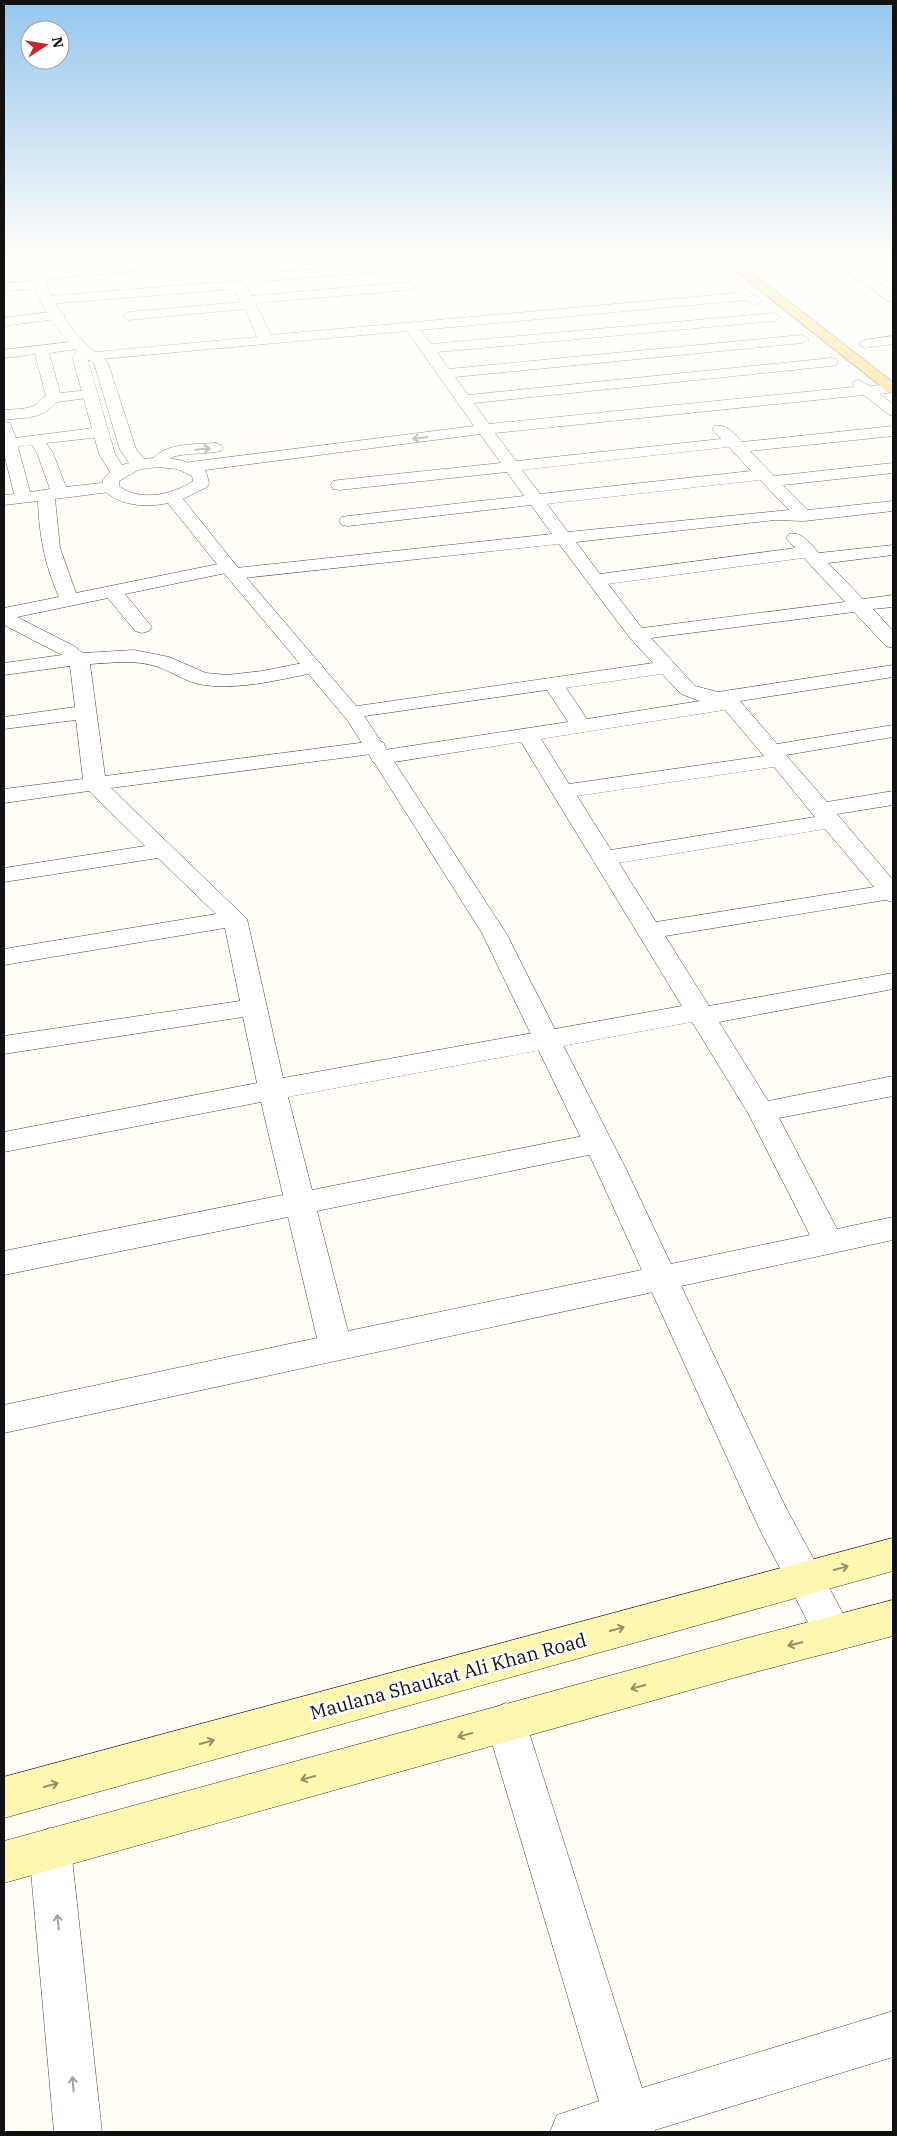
<svg xmlns="http://www.w3.org/2000/svg" width="897" height="2136" viewBox="0 0 897 2136" font-family="'IBM Plex Serif',serif">
  <rect width="100%" height="100%" fill="#fffdf5"/>
  <g fill="none" stroke-linecap="round" stroke-linejoin="round">
    <g stroke="#444" stroke-width="1">
      <path id="minor" d="M189 258H241L235 262 36 280 30 276 36 272Z
        M693 258H707L762 301 755 305 746 300 420 330 431 344 774 313 781 317 774 321 437 352 449 369 802 335 809 339 802 343 455 377 468 395 831 358 836 359 838 362 836 365 831 366 474 403 489 424 854 387 852 384 854 381 859 380 870 386 893 384V392L880 394 893 404V416L888 414 864 395 495 433 516 461 721 439 712 429 714 426C726 423 735 434 742 442L893 426V436L750 451 774 476 893 463V473L783 485 808 510 893 501V511L804 521 775 520 576 542 600 574 795 548 786 538 789 534C803 531 810 544 819 553L893 545V555L828 563 863 599 893 595V607L873 609 893 631V648L886 646 854 612 651 638 695 686 718 692 893 665V677L740 701 777 744 893 725V737L786 755 827 802 893 791V805L837 814 893 880V902L885 900 665 936 709 1006 893 973V989L719 1022 768 1101 893 1076V1096L779 1118 837 1229 893 1217V1240L4 1433V1405L317 1338 288 1217 4 1275V1251L283 1195 261 1102 4 1152V1132L257 1083 243 1017 4 1054V1036L240 1001 225 928 4 965V949L216 914 158 858 4 882V868L145 846 89 791 4 803V789L83 779 76 720 4 729V717L75 707 70 666 4 675V663L62 655 4 625V608L59 597C45 566 39 535 38 501L4 505V495L14 494 4 453V422L10 423 16 438 101 427 107 429 109 432 107 435 101 437 46 443 53 453 66 487 110 482 116 483 118 487 116 491 110 492 55 499 60 548 76 593 228 562 234 563 236 568 552 534 531 505 348 526 342 525 339 521 342 517 348 516 524 496 507 472 339 490 333 489 331 485 333 481 339 480 501 463 480 434 190 472 184 470 182 467 184 464 190 462 474 426 407 331 80 361 75 360 73 357 75 354 257 337 245 309 129 320 122 316 129 312 241 302 234 289 49 304 42 300 49 296 237 281 246 285 251 296 409 282 415 286 409 290 255 303 271 335 737 293ZM32 445 37 453 50 489 30 492 18 447ZM729 447 751 471 540 494 522 470ZM760 480 789 510 568 532 547 504ZM559 544 630 638 653 663 344 708 341 712 344 716 351 718 547 690 568 722 384 750 386 747 383 742 375 741 105 776 90 664C112 663 136 659 158 667 173 672 187 683 204 685 240 690 277 680 313 673L320 671 323 667 320 663 313 661 262 671 227 675 206 673 169 657 134 650 83 653 74 646 17 617 108 598 135 631 142 633 149 631 152 627 125 594 226 573 228 578 234 579ZM804 558 845 602 642 628 608 584ZM662 674 681 694 700 701 587 719 566 688ZM725 710 764 756 569 784 541 739ZM521 742 682 1006 283 1078 247 919 111 788 372 754 370 757 373 762 381 764ZM774 767 815 817 611 850 577 796ZM825 829 874 887 656 922 619 863ZM692 1022 748 1113 810 1235 348 1331 317 1211 598 1153 608 1150 612 1143 608 1136 598 1133 312 1190 288 1097Z
        M747 258H786L780 262 751 265 747 264 745 261Z
        M829 258H844L893 292V302L888 301Z
        M872 258H885V259L879 263Z
        M33 260 37 261 39 264 37 267 4 270V262Z
        M393 263 397 264 399 267 397 270 268 281 262 277 268 273Z
        M41 281 46 282 47 285 46 288 4 291V283Z
        M58 311 65 315 63 318 4 326V318Z
        M79 341 86 345 84 348 49 353 60 393 90 390 95 391 97 394 95 397 57 402C53 404 52 407 48 410 38 419 16 418 4 420V410C13 409 29 410 37 404 40 401 41 398 46 396L35 354 4 358V350Z
        M215 443 221 445 223 448 221 451C208 454 183 453 173 457 164 462 164 468 152 465L150 462C164 442 193 445 215 443Z
        M506 1703 520 1709 526 1723 642 2088 893 2011V2057L655 2130 656 2132H550L557 2115 599 2101 486 1723 492 1709Z"/>
    </g>
    <g stroke="#444" stroke-width="1">
      <path id="tertiary" d="M26 258H38C45 289 63 321 85 343 92 352 102 353 108 363L136 449 144 459C165 456 187 459 206 471L209 483 207 487 183 499 240 570 363 714 506 933 626 1169 785 1506 847 1621 853 1634 847 1647 834 1652 821 1647 759 1528 596 1169 482 933 348 721 228 578 168 503C147 508 115 506 102 487L103 479 110 472 99 454 74 363 73 357 77 351C53 327 32 292 26 258ZM87 357 94 363 120 450 129 463 122 465 115 454ZM158 467 177 469 192 476 193 481C172 495 140 502 119 486V481L138 470Z
        M893 336V344L865 348 858 344 865 340Z
        M50 1828 65 1834 71 1849 102 2132H54L29 1849 35 1834Z"/>
    </g>
    <g stroke="#333" stroke-width="1">
      <path id="secondary" d="M893 1538V1571L4 1818V1777Z
        M893 1600V1636L744 1675 4 1883V1841L744 1639Z"/>
    </g>
    <g stroke="#222" stroke-width="1">
      <path id="primary" d="M719 258H733L893 382V393L888 392Z"/>
    </g>
    <use href="#minor" fill="#fff" fill-rule="evenodd"/>
    <use href="#tertiary" fill="#fff" fill-rule="evenodd"/>
    <use href="#secondary" fill="#fff6b0" fill-rule="evenodd"/>
    <use href="#primary" fill="#f9d66b" fill-rule="evenodd"/>
  </g>
  <defs><path id="oneway-shaft" d="M-6 0H5M1.5-3L5.5 0L1.5 3" fill="none" stroke-width="1.6" stroke-linecap="round" stroke-linejoin="round" transform="scale(1.25)"/></defs>
  <g stroke="#a0a0a0">
    <use href="#oneway-shaft" transform="translate(420 438) rotate(173)"/>
    <use href="#oneway-shaft" transform="translate(203 449) rotate(-6)"/>
    <use href="#oneway-shaft" transform="translate(58 1922) rotate(-96)"/>
    <use href="#oneway-shaft" transform="translate(73 2084) rotate(-95)"/>
  </g>
  <g stroke="#948f68">
    <use href="#oneway-shaft" transform="translate(841 1568) rotate(-15)"/>
    <use href="#oneway-shaft" transform="translate(617 1629) rotate(-15)"/>
    <use href="#oneway-shaft" transform="translate(795 1644) rotate(166)"/>
    <use href="#oneway-shaft" transform="translate(638 1687) rotate(165)"/>
    <use href="#oneway-shaft" transform="translate(465 1735) rotate(165)"/>
    <use href="#oneway-shaft" transform="translate(207 1742) rotate(-15)"/>
    <use href="#oneway-shaft" transform="translate(308 1778) rotate(165)"/>
    <use href="#oneway-shaft" transform="translate(51 1785) rotate(-15)"/>
  </g>
  <linearGradient id="sky" x2="0" y2="1"><stop stop-color="#95c6ee"/><stop offset="0.46" stop-color="#fffefa"/><stop offset="1" stop-color="#fffefa" stop-opacity="0"/></linearGradient>
  <rect width="897" height="557" fill="url(#sky)"/>
  <g text-anchor="middle" dominant-baseline="central" stroke-width="5" stroke-linejoin="round" paint-order="stroke">
    <g font-size="19" fill="#111" stroke="#fff">
      <text transform="translate(448 1676) rotate(-15)">Maulana Shaukat Ali Khan Road</text>
    </g>
  </g>
  <rect width="897" height="2136" fill="none" stroke="#111111" stroke-width="10"/>
  <g transform="translate(45 45) rotate(78)"><circle r="24" fill="#ffffff" stroke="#a0a0a0"/>
  <path d="M0-4L9 19L0 12L-9 19Z" fill="#c4262e"/>
  <text y="-8" font-size="14" font-weight="bold" text-anchor="middle" fill="#111111">N</text>
  </g>
</svg>
